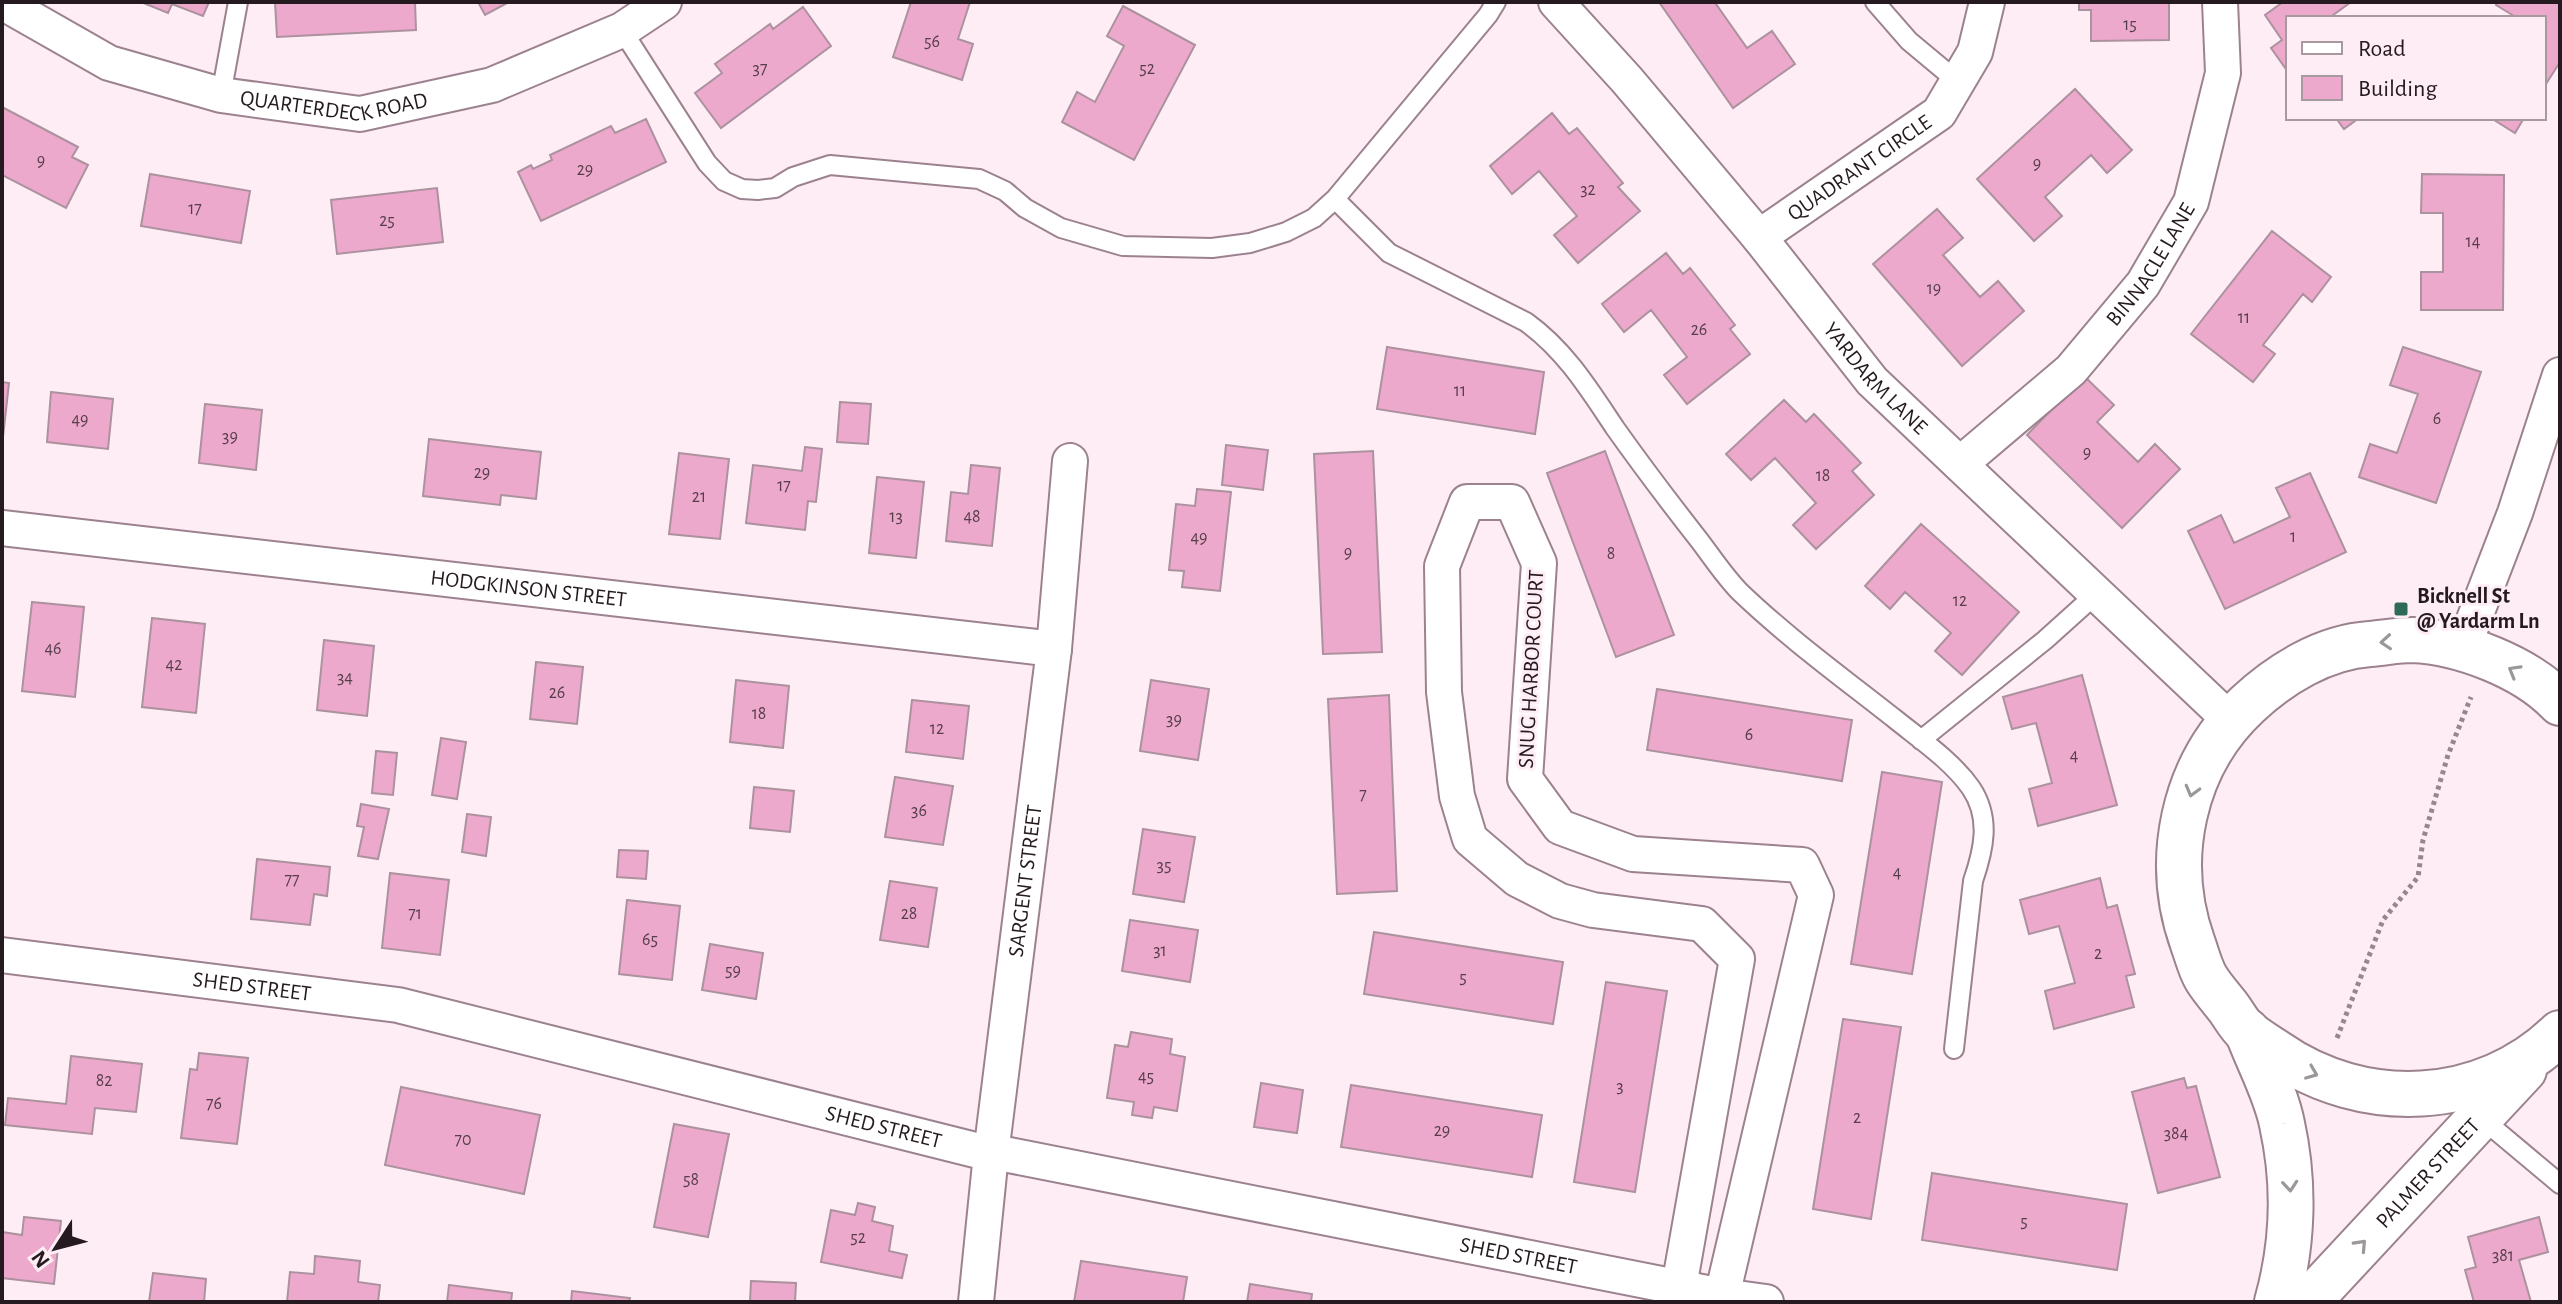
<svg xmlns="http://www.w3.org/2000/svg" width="2562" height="1304" viewBox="0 0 2562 1304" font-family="'Alegreya Sans',sans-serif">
  <rect width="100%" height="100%" fill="#feedf5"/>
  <path fill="#eda9cc" stroke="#ac919e" stroke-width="2" d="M141 2H209L203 16 172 4 168 13Z
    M275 2H415L416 30 277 37Z
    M478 2H509L485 15Z
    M911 2H970L958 39 973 44 962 80 893 57Z
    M1659 2H1719L1716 4 1747 48 1772 31 1795 64 1733 108Z
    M2079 2 2169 3V40L2091 41V10H2079Z
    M2283 2H2351L2329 18H2288V72L2271 48 2282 40 2265 15Z
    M2498 2 2560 3V62L2544 87V18H2513L2514 16 2496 5Z
    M1123 6 1195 45 1134 160 1062 122 1077 92 1095 102 1124 46 1107 36Z
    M803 7 831 46 721 128 695 93 722 73 715 64 770 24 773 29Z
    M2075 89 2132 150 2107 173 2091 155 2045 197 2062 216 2034 241 1977 179Z
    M2 107 78 147 72 157 88 165 66 208 2 175Z
    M1552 113 1569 134 1577 128 1623 183 1618 187 1640 211 1578 263 1554 235 1577 216 1539 171 1512 194 1490 166Z
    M2336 118H2359L2344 129Z
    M2491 118H2524L2515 133Z
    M646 119 666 162 541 221 518 172 531 165 533 169 552 160 550 155 611 126 615 133Z
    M150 174 250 191 241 243 141 226Z
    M2422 174 2504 175 2503 310H2421V272H2443V213H2421Z
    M437 188 443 242 337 254 331 200Z
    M1937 209 1963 238 1943 255 1980 297 1998 281 2024 311 1962 366 1873 264Z
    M2272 231 2331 277 2312 302 2303 294 2263 345 2275 354 2253 382 2191 334Z
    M1666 253 1683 274 1690 268 1735 325 1730 329 1750 354 1687 404 1664 375 1687 357 1651 310 1624 332 1602 304Z
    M1387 347 1544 372 1535 434 1377 409Z
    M2403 347 2481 372 2436 503 2359 477 2370 444 2397 453 2418 394 2390 385Z
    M2084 376 2114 405 2097 422 2138 462 2155 444 2180 469 2122 528 2027 435Z
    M2 382 9 383 3 437 2 436Z
    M51 392 113 399 108 449 47 442Z
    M1784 400 1806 422 1814 414 1861 463 1852 471 1874 495 1816 549 1793 525 1816 503 1775 458 1751 480 1726 454Z
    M840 402 871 404 868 444 837 442Z
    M205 404 262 410 256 470 199 463Z
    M429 439 541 452 536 499 501 495 500 505 423 496Z
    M1226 445 1268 450 1263 490 1222 485Z
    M805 447 822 449 816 502 808 501 805 530 746 523 753 465 802 471Z
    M1373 451 1382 652 1323 654 1314 454Z
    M1605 451 1674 635 1616 657 1547 473Z
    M679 453 729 459 720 539 669 534Z
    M971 465 1000 468 992 546 946 541 951 492 968 494Z
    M2310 473 2346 552 2225 609 2188 531 2221 515 2234 543 2290 517 2276 488Z
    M877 477 924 482 916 558 869 553Z
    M1197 489 1231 492 1220 591 1182 587 1184 571 1169 570 1176 504 1195 506Z
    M1921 524 2019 612 1962 675 1935 651 1951 633 1905 592 1890 609 1865 586Z
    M32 602 84 607 75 697 22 691Z
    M152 618 205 624 196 713 142 707Z
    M324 640 374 646 367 716 317 710Z
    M536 662 583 667 577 724 530 719Z
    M2082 675 2117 805 2038 826 2029 789 2052 783 2036 723 2012 729 2003 697Z
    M736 680 789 686 783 748 730 742Z
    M1151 680 1209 689 1198 760 1140 751Z
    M1657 689 1852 720 1842 781 1647 750Z
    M1389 695 1397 891 1337 894 1328 699Z
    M912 700 969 706 963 759 906 752Z
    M441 738 466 742 457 799 432 795Z
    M376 751 397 753 393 795 372 793Z
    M1882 772 1942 782 1912 974 1851 964Z
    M895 777 953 786 943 845 885 837Z
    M754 787 794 791 790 832 750 828Z
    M361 804 389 809 378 859 358 856 364 827 357 826Z
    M467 814 491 817 486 856 462 852Z
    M1143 829 1195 837 1184 902 1133 894Z
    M619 850 648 851 646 879 617 877Z
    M257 859 330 867 327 896 314 894 310 925 251 919Z
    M390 873 449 880 440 955 382 948Z
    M2100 878 2107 908 2117 905 2135 974 2126 976 2134 1007 2054 1029 2045 991 2075 983 2059 926 2029 934 2020 900Z
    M890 881 937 888 928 947 880 940Z
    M627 900 680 906 672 980 619 974Z
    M1130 920 1198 930 1190 982 1122 971Z
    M1374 932 1563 962 1553 1024 1364 994Z
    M710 944 763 953 756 999 702 990Z
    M1606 982 1667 991 1635 1192 1574 1182Z
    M1843 1019 1901 1027 1871 1219 1813 1209Z
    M1131 1032 1172 1039 1170 1054 1185 1057 1177 1111 1154 1107 1152 1118 1132 1115 1134 1102 1107 1098 1115 1045 1128 1047Z
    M199 1053 248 1058 237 1144 181 1138 190 1069 197 1070Z
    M71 1056 142 1064 136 1112 95 1108 92 1134 5 1125 8 1098 66 1104Z
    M2184 1078 2187 1088 2196 1086 2220 1177 2158 1193 2132 1092Z
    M1261 1083 1303 1090 1297 1133 1254 1127Z
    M1351 1085 1542 1115 1532 1177 1341 1147Z
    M401 1087 540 1115 524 1194 385 1165Z
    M674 1124 729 1134 708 1237 654 1227Z
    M1932 1173 2127 1204 2117 1270 1922 1240Z
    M858 1203 875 1207 872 1221 893 1226 889 1251 907 1255 902 1278 821 1262 831 1210 855 1215Z
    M24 1217 61 1221 54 1284 2 1278V1232L22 1235Z
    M2539 1217 2548 1252 2519 1260 2531 1302H2474L2465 1270 2476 1267 2468 1237Z
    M315 1256 360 1261 358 1282 380 1285 378 1302H287L290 1272 314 1274Z
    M1081 1261 1187 1277 1183 1302H1074Z
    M153 1273 206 1279 204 1302H149Z
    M751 1281 796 1283 795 1302H750Z
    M1250 1284 1312 1294 1311 1302H1247Z
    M449 1285 512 1293 511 1302H447Z
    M572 1291 630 1298 629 1302H571Z"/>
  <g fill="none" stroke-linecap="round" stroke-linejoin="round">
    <g stroke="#9c828f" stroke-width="22">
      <path id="service" d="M1875 2 1909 41 1957 81
        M622 30 707 163 724 181 742 189 758 190 775 188 793 177 830 165 979 179 1005 191 1025 208 1061 228 1123 246 1212 248 1250 243 1286 232 1314 218 1335 199 1488 15 1496 2
        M221 95 238 2
        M1335 199 1389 253 1526 322C1565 350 1589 389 1615 428 1642 466 1670 503 1699 540 1712 557 1725 577 1740 592 1788 638 1843 678 1895 719 1921 740 1952 761 1971 788 1991 818 1984 849 1973 881L1954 1049
        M1921 740 2045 640 2095 595
        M2480 1117 2560 1184"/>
    </g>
    <g stroke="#9c828f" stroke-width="38">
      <g id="minor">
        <path id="s1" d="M2 2 109 63 221 95 360 114 492 85 622 30 664 2"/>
        <path id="s2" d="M1556 2 1627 80 1759 237 1872 381 2231 721"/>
        <path id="s3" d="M1759 237 1939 113 1975 52 1987 2"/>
        <path id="s4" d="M1960 464 2071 370 2143 284 2191 202 2223 73 2220 2"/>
        <path id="s5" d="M2 528 1054 649"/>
        <path d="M2463 648 2515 513 2560 375"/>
        <path id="s6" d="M2 955 398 1005 991 1154 1009 1155 1722 1296 1766 1302"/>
        <path d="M1679 1287 1737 959 1702 924 1593 910 1560 901 1517 879 1470 839 1457 796 1444 692 1442 566 1467 502H1512L1539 563 1525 779 1560 827 1633 854 1802 865 1816 895 1722 1296"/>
        <path id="s7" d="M976 1302 991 1154 1054 649 1070 461"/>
      </g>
    </g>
    <g stroke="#9c828f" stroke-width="48">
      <g id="tertiary">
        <path d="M2560 703C2526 667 2461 642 2412 640 2398 640 2384 643 2370 644 2324 647 2280 674 2247 705 2182 766 2163 861 2193 944 2197 955 2200 968 2206 978 2212 988 2221 998 2228 1007 2234 1015 2239 1025 2246 1031 2255 1039 2267 1046 2276 1052 2363 1113 2483 1108 2560 1033"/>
        <path d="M2247 1031C2258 1061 2276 1093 2282 1124 2295 1183 2293 1245 2277 1302"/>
        <path id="s8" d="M2308 1302 2524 1070"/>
      </g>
    </g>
    <path stroke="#95878e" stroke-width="5" stroke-dasharray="4 4" stroke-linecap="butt" d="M2337 1038 2383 920 2418 877 2423 840 2448 755 2471 697"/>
    <use href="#service" stroke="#fff" stroke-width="18"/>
    <use href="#minor" stroke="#fff" stroke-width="34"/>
    <use href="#tertiary" stroke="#fff" stroke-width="44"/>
  </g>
  <defs><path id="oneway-chevron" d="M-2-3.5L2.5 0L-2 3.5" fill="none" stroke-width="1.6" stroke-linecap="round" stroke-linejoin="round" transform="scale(2)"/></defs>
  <g stroke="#9c989a">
    <use href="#oneway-chevron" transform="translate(2386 642) rotate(176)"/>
    <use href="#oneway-chevron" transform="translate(2514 671) rotate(-150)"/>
    <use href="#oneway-chevron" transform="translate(2192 791) rotate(105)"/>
    <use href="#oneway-chevron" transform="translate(2312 1073) rotate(22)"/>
    <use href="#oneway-chevron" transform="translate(2290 1186) rotate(85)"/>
    <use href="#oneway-chevron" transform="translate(2361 1245) rotate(-47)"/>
  </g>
  <rect fill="#2e6a55" stroke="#feedf5" stroke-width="3" x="2393" y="601" width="16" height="16" rx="4"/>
  <g text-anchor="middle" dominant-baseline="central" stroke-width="6" stroke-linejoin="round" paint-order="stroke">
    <g font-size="18" fill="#563e4a">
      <text x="2130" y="25">15</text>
      <text x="932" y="42">56</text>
      <text x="760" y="69">37</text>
      <text x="1147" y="69">52</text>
      <text x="41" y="161">9</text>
      <text x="2037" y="164">9</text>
      <text x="585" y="170">29</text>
      <text x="1588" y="190">32</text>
      <text x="195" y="209">17</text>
      <text x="387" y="221">25</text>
      <text x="2473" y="242">14</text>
      <text x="1934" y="289">19</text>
      <text x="2244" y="318">11</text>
      <text x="1699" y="330">26</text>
      <text x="1460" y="391">11</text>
      <text x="2437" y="419">6</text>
      <text x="80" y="420">49</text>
      <text x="230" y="437">39</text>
      <text x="2087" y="453">9</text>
      <text x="482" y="473">29</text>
      <text x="1823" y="476">18</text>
      <text x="784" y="486">17</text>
      <text x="699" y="497">21</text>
      <text x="896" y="517">13</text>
      <text x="972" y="517">48</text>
      <text x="2293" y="537">1</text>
      <text x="1199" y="538">49</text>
      <text x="1348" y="553">9</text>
      <text x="1611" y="554">8</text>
      <text x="1960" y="601">12</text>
      <text x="53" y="649">46</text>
      <text x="174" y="665">42</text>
      <text x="345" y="678">34</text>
      <text x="557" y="693">26</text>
      <text x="759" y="714">18</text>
      <text x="1174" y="720">39</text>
      <text x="937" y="729">12</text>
      <text x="1749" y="735">6</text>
      <text x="2074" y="756">4</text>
      <text x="1363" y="795">7</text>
      <text x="919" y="811">36</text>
      <text x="1164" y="866">35</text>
      <text x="1897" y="873">4</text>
      <text x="292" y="880">77</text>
      <text x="415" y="914">71</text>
      <text x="909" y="914">28</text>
      <text x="650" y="940">65</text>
      <text x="1160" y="951">31</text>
      <text x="2098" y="954">2</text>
      <text x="733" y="971">59</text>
      <text x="1463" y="978">5</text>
      <text x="1146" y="1077">45</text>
      <text x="104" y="1081">82</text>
      <text x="1620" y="1087">3</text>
      <text x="214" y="1104">76</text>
      <text x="1857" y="1118">2</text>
      <text x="1442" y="1131">29</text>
      <text x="2176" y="1134">384</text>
      <text x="463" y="1140">70</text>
      <text x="691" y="1180">58</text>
      <text x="2024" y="1222">5</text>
      <text x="858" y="1238">52</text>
      <text x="2503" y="1256">381</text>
    </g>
    <g font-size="22" fill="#241a1f" stroke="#feedf5">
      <text stroke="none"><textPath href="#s1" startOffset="354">QUARTERDECK ROAD</textPath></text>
      <text stroke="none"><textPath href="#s3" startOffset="122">QUADRANT CIRCLE</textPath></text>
      <text stroke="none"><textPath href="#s4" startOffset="278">BINNACLE LANE</textPath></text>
      <text stroke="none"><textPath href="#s2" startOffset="494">YARDARM LANE</textPath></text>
      <text stroke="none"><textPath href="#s5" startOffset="530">HODGKINSON STREET</textPath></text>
      <text transform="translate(1531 669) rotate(-87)">SNUG HARBOR COURT</text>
      <text stroke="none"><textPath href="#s7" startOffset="424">SARGENT STREET</textPath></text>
      <text stroke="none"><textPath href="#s6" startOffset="252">SHED STREET</textPath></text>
      <text stroke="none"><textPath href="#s6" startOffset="900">SHED STREET</textPath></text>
      <text stroke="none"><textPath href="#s8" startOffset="176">PALMER STREET</textPath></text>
      <text stroke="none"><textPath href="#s6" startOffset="1548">SHED STREET</textPath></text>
    </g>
    <g font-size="22" font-weight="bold" fill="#241a1f" stroke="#feedf5" text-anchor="start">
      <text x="2417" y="596">Bicknell St<tspan x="2417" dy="25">@ Yardarm Ln</tspan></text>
    </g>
  </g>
  <rect width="2562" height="1304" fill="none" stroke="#241a1f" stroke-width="8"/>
  <rect x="2286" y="16" width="260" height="104" fill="#feedf5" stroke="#a7999f" stroke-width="2"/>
  <rect x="2302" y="42" width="40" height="12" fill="#ffffff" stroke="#a7999f" stroke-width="2"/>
  <text x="2358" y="56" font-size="24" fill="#241a1f">Road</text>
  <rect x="2302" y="76" width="40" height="24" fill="#eda9cc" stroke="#a7999f" stroke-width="2"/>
  <text x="2358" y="96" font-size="24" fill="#241a1f">Building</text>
  <g transform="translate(56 1248) rotate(234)" stroke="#feedf5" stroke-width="6" paint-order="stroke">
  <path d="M0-6L14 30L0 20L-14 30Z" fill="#241a1f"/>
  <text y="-12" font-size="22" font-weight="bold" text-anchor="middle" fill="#241a1f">N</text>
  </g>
</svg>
